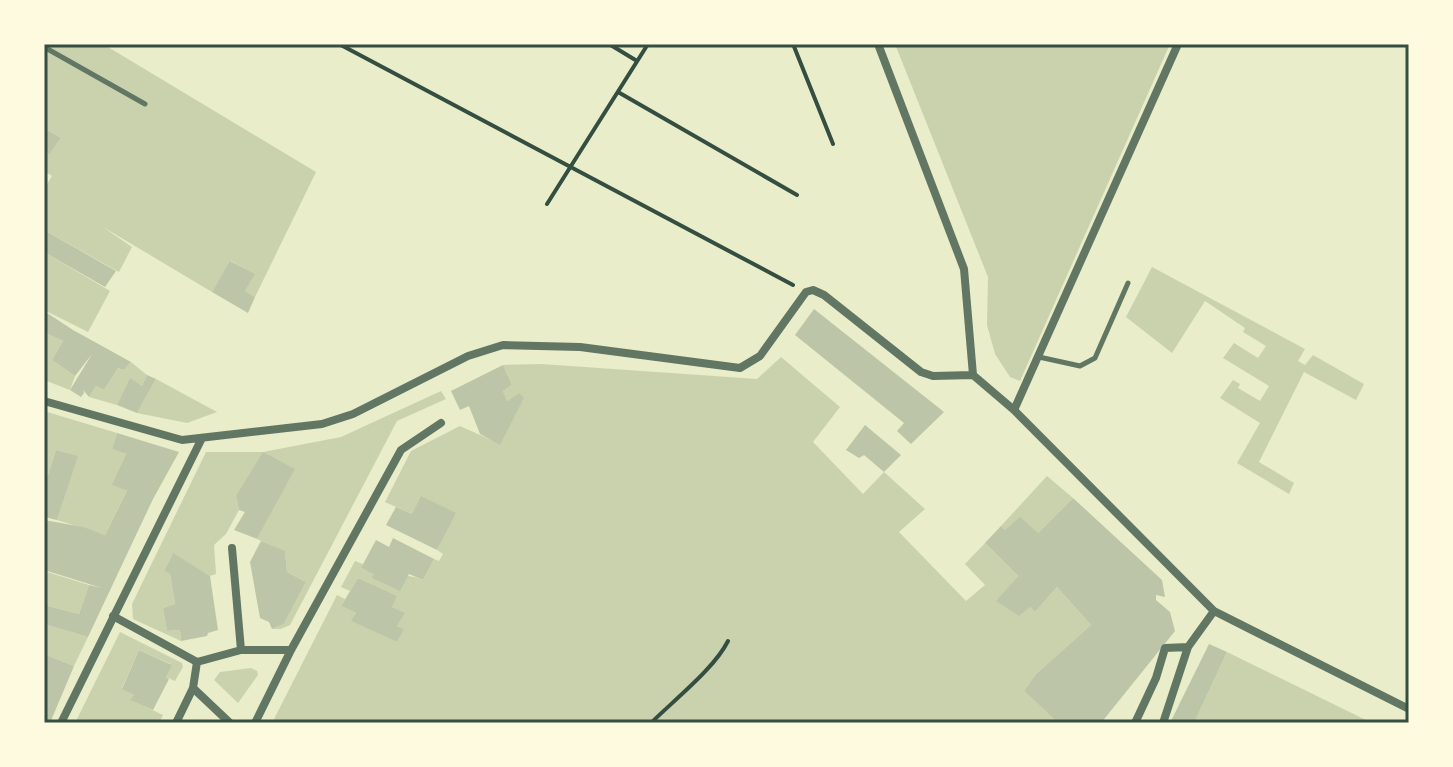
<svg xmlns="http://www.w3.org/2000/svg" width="1453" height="767" viewBox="0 0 1453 767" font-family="Karla,sans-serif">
  <rect width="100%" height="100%" fill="#e9edc9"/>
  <path fill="#cad2ad" d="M44 44H103L316 172 255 297 245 291 254 274 231 261 212 292 103 227 132 247 119 272 44 230V189L52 176 44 171V151L49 153 61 138 44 128Z
    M895 44H1170L1020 381 1010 377 995 354 987 325 988 277Z
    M44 252 110 291 88 332 44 310Z
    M1152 267 1305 349 1298 361 1305 365 1313 355 1364 384 1356 400 1304 372 1259 462 1294 483 1289 494 1237 463 1260 423 1220 398 1233 380 1240 384 1238 388 1260 401 1269 386 1223 358 1234 343 1258 358 1266 346 1243 332 1245 328 1205 301 1172 353 1126 317Z
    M44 332 63 341 52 360 75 376 70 390 44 380Z
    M781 357 840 407 813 442 863 494 884 472 925 509 899 532 966 601 985 585 965 564 985 543 1018 576 997 601 1030 607 1035 612 1057 587 1091 625 1036 674 1024 691 1058 723H272L337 595 345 599 341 606 356 613 352 621 397 642 403 629 397 626 404 613 392 607 396 596 358 578 350 591 341 587 355 561 363 564 361 568C382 578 402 571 423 580L434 559 439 561 443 554 437 550 455 513 412 514 385 502 411 451 460 426 500 444 523 399 519 393 507 401 503 391 512 385 503 365 541 364 757 379Z
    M131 362 147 375 142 386 130 379 117 405 89 397 96 386 104 390 118 368 124 370Z
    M156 379 217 412 187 423 137 413Z
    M441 391 446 399 397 421 290 625 281 629H272L284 624 306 582 287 572 285 552 257 539 294 469 236 496 239 510 226 534 214 545 216 574 210 576 172 555 164 571 170 574 175 604 163 608 167 631 180 630 181 641 133 619 132 604 206 452H263L341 437Z
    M44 411 117 433 112 449 126 454 113 485 127 491 105 535 57 520 77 456 56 450 44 487Z
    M1047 476 1073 498 1038 533 1005 530 1001 526Z
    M44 571 89 585 79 614 44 605Z
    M44 624 88 637 74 666 44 654Z
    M120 632 182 663 183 667 175 681 166 677 171 664 139 650 122 688 134 695 131 700 163 715 159 723H75Z
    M1227 652 1372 723H1194Z
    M251 668 257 671 258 675 238 703 214 680 220 672Z"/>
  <path fill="#bcc5a7" d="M44 128 61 138 49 154 44 151Z
    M44 230 116 271 105 287 44 252Z
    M230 261 255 274 245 291 255 297 248 313 212 292Z
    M814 309 944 412 911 444 897 431 904 423 795 335Z
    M44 311 73 330 131 362 124 370 118 368 104 390 96 386 89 397 83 390 84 393 81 397 70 390 92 354 75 376 52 360 63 341 44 332Z
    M503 365 512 385 503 391 507 401 519 393 524 398 500 445 480 434 469 406 460 410 451 391Z
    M147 375 156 379 137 413 117 405 130 378 142 386Z
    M865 425 901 455 884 472 864 455 859 458 846 450Z
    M117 433 179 452 153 499 88 637 44 624V605L79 614 89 585 102 588 44 570V520L83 527 105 535 127 491 112 485 126 454 112 449Z
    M56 450 78 456 57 520 44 517V487Z
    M263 452 295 469 257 539 234 530 245 512 239 510 236 496Z
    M421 496 456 513 437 550 386 525 396 507 412 514Z
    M1073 498 1162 580 1165 597 1156 595V600L1170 612 1175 631 1101 723H1058L1024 691 1036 674 1091 625 1057 587 1035 612 1030 607 1019 616 996 601 1018 576 985 543 1001 526 1005 530 1020 517 1038 533Z
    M393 538 434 559 423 580 409 574 400 591 372 578 374 574 361 568 376 540 389 547Z
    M261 541 285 551 287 572 306 582 284 624 272 629 269 622 260 618 250 562Z
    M173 553 210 576 218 630 208 633 207 636 181 641 180 630 167 631 163 608 175 604 170 574 164 571Z
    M358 578 397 596 392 607 405 613 397 626 404 629 397 642 351 621 356 613 341 606Z
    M1209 644 1227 652 1194 723H1170Z
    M139 650 172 665 166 677 169 679 153 710 130 700 134 695 122 689Z
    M44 654 74 666 50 723H44Z"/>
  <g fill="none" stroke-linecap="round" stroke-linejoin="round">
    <path stroke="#344e41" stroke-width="4" d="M339 44 793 285
      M609 44 637 61
      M793 44 833 144
      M618 92 797 195
      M547 204 648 44
      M651 723C674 700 714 669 728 641"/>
    <path stroke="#617663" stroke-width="5" d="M44 47 145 104
      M1039 357 1080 366 1095 358 1128 283"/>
    <path stroke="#617663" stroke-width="8" d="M878 44 964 269 973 375
      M44 401 182 440 322 424 353 414 468 356 503 345 580 347 740 368 760 356 806 292 813 290 824 295 921 372 933 376 973 375 1014 410 1214 611 1409 709
      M1014 410 1178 44
      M232 548 241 650
      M113 616 197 662
      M193 688 230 723
      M61 723 202 438
      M176 723 193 688 197 662 241 650H291
      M255 723 291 650 401 450 441 423
      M1135 723 1156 678 1165 648 1188 647
      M1163 723 1188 647 1214 611"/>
  </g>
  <rect width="1453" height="767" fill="none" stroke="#fefae0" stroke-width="92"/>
  <rect x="46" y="46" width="1361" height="675" fill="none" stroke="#344e41" stroke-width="3"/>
</svg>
